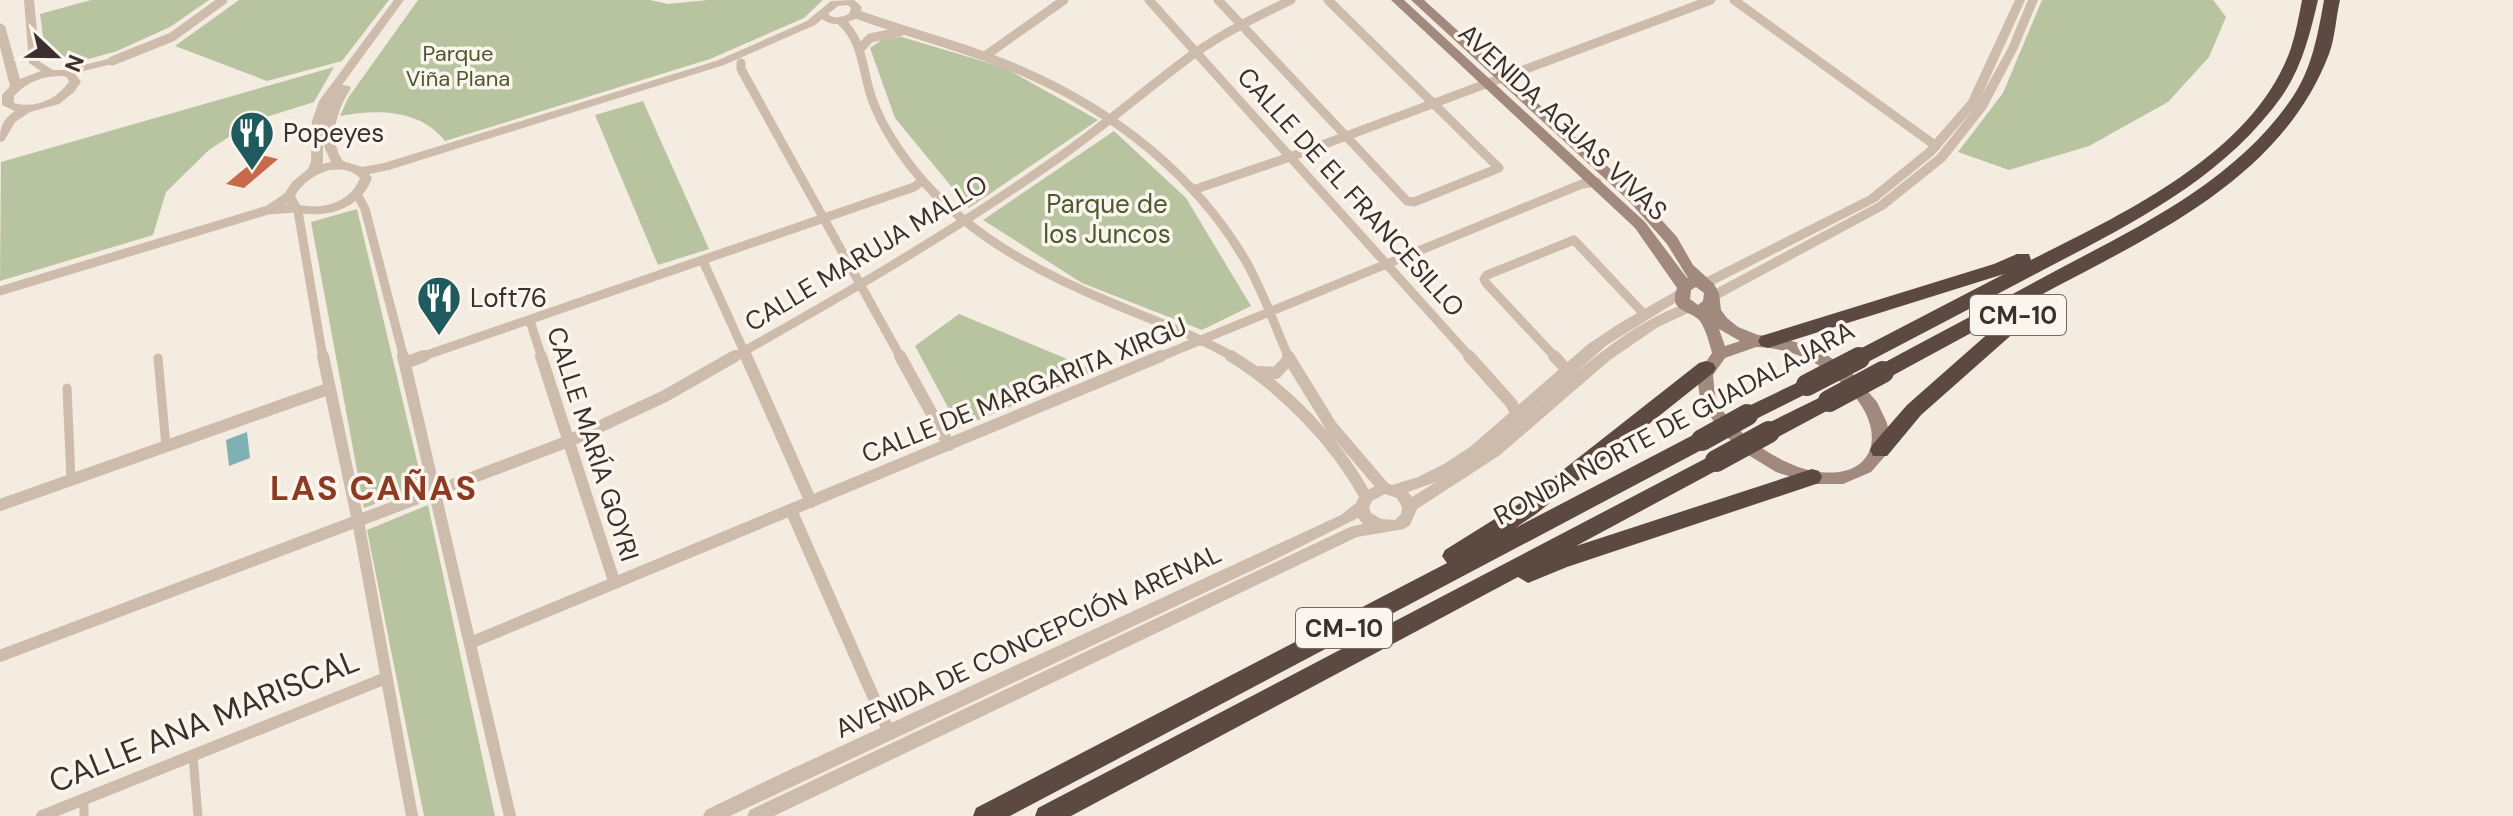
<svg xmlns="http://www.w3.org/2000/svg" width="2513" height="816" viewBox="0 0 2513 816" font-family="'DM Sans',sans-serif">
  <rect width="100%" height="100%" fill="#f4ebe1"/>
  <path fill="#b8c4a0" d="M91 0H209L170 27 117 51 75 63 60 60 45 51 40 14Z
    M239 0H389L342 61 267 81 175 46Z
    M418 0H650L668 4 708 0H823L804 18 710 59 445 141C420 109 377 109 340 116L348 98Z
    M2042 0H2213L2226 17 2209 57 2168 102 2089 146 2009 170 1958 152 2003 93Z
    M902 37 1005 68 1098 120 969 208 895 118 870 48 883 39Z
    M334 67 314 102 253 121 209 150 166 192 153 235 0 281 1 162Z
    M643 101 709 249 658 265 595 115Z
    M1114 131 1186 198 1251 306 1202 330 1082 283 983 220Z
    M357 209 423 486 364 508 311 222Z
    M959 314 1096 371 959 428 915 346Z
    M428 505 495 816H424L367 530Z"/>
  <path fill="#7fb0b2" d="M247 432 250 458 229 466 226 440Z"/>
  <path fill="#c8694b" d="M261 155 278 159 244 188 226 184Z"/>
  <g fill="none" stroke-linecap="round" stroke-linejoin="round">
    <path stroke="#cdbbac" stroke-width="9" d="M158 358 166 446
      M67 388 71 480
      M193 756 198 816
      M84 799V816"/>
    <path stroke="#cdbbac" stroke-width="9" d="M1149 0 1471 358
      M1218 0 1407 201 1414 202 1499 168 1328 0
      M1734 0 1936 146
      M856 14C911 34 970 48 1024 72 1113 111 1194 174 1244 258 1263 290 1274 325 1289 358
      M841 21C864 42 862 71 872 99 883 129 903 158 924 182 973 238 1044 275 1112 303 1154 321 1196 335 1235 358
      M859 50 870 38 900 32
      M985 56 1064 0
      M112 61 172 37 223 0
      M741 63V69L901 358
      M1193 190 1290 157 1711 0
      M357 194 365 209 404 358
      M289 196 268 210 295 208
      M298 211 323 358
      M703 261 747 358
      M0 291 268 210
      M530 321 542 358
      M418 358 914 187 922 181
      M732 358C842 296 951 233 1054 161 1103 127 1147 88 1195 53 1225 32 1258 16 1291 0
      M1157 358 1582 184 1597 182
      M1556 358 1486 283 1484 279 1487 275 1574 240 1644 314"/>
    <path stroke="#cdbbac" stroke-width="12" d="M323 356 358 521 412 816
      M403 356 510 816
      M541 356 614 581
      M746 356 811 502
      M900 356 949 445
      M1231 356C1285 389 1336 442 1366 497
      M1288 356 1331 426 1384 488
      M1469 356 1511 403 1518 416
      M1554 356 1567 370
      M405 363 424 356
      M1257 372 1276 373 1289 359
      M0 505 328 389
      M791 510 888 730
      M470 643 1161 356
      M0 656 569 441 665 396 735 356
      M42 816 386 678"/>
    <path fill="#cdbbac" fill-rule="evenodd" d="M24 0H34L40 62 53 70H63L112 58 118 61 116 63 75 73 81 82 74 92 59 104 30 112 15 122 4 141 0 142C0 127 2 120 15 111L2 105V95L10 86 0 47V23L5 26 20 79 41 71 29 63ZM63 76 67 77 69 82C56 100 35 109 14 103V96C28 81 43 76 63 76Z
      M394 0H404L342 85 349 86 351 88C337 110 327 138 343 161L362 167 384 163 716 61 807 21 831 1 854 0 862 7 858 18C846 23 833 28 822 19L815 25 724 65 389 170 369 174 372 178C360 211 322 220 291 211L283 196 292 182 308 169 311 162 312 121 319 101ZM848 5 851 8 849 14C842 17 835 20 828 14L838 6ZM323 144 331 162 322 164 323 162ZM329 170C341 169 351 169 360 178 351 202 323 210 300 205L295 196C303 182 314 175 329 170Z
      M2015 0H2025L1982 95 2008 48 2028 0H2038L2018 48 1986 109 1945 161 1885 209 1718 299H1708L1706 296 1708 293 1877 203 1937 155 1976 106 1934 155 1876 202 1709 287H1699L1698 284 1699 281 1868 196 1926 149 1968 101Z
      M1681 288 1686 290 1688 293 1686 296 1607 345 1531 412C1579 370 1628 323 1690 302L1697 307 1695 310 1658 327 1610 360 1500 455 1417 509 1410 525 1404 529 1357 537 774 816H747L750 810 1350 527 1363 524 1358 518 1272 561 730 816H703L706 810 785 772 1341 515 1356 503 1361 493 1384 482 1392 485 1418 477 1444 464 1470 447 1587 345 1620 323ZM1436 482 1412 497 1408 492ZM1385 494 1397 498 1402 507 1401 514 1395 520 1381 519 1371 513 1369 507 1372 501Z"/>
    <path fill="#a18a7d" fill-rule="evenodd" d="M1391 0H1404L1645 222 1687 278H1688L1667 244 1628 200 1411 0H1424L1638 194 1677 237 1693 265 1714 284 1719 293 1721 310 1727 318 1738 327 1758 335 1785 339 1809 346 1827 355 1851 372 1877 402 1887 423 1890 440 1886 455 1871 472 1843 484H1814L1776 472 1745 453 1719 430 1700 399 1697 375 1712 353C1709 342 1706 330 1700 321 1690 309 1668 313 1677 288L1635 228ZM1696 287 1704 293 1703 301 1698 305 1690 299 1691 290ZM1719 329 1740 341 1725 346ZM1756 347C1793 348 1823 363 1848 389 1889 430 1877 482 1813 471 1780 465 1730 431 1717 400 1714 393 1714 383 1713 375L1725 358Z"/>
    <path fill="#5c4a42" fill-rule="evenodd" d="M2302 0H2318C2310 34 2302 67 2282 96 2223 179 2131 224 2043 270 1984 301 1925 332 1866 363L1859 365 1849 358 1852 353 2004 274 1768 348 1761 346 1758 341 1761 336 1994 264 2017 254H2029L2031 260C2123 214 2255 153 2291 48 2296 32 2299 16 2302 0Z
      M2324 0H2340C2336 17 2335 38 2329 54 2281 180 2150 236 2039 296L2045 302 2043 307 1921 415 1887 456H1873L1870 450 1873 444 1907 405 2017 308 1890 377H1876L1873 372 1876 367C1937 334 1998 302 2059 269 2144 224 2236 180 2292 98 2312 69 2318 34 2324 0Z
      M1706 361 1713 363 1716 368 1713 373 1536 514 1515 528 1695 434H1709L1712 440 1709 446 1010 816H973L976 808 1447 563 1442 556 1445 550 1522 502 1699 363Z
      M1807 378 1814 380 1817 385 1814 390 1754 420H1740L1737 415 1740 410Z
      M1829 393 1836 396 1839 401 1836 406 1776 438H1762L1759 432 1762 426Z
      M1716 453 1723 455 1726 461 1723 467 1576 546 1812 469 1819 471 1822 477 1819 483 1567 567 1528 583 1518 577 1071 816H1035L1038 808Z"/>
    <path stroke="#5c4a42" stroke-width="22" d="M1807 385 1859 358
      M1829 401 1883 372
      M1702 440 1747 415
      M1716 461 1769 432"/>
  </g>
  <defs>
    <g id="restaurant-pin" transform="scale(2.3)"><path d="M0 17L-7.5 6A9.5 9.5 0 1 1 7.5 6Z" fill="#1f5a5e" stroke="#fbf5ee"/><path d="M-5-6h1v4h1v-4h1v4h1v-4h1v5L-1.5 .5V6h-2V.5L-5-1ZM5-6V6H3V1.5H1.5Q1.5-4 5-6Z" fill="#fff"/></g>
  </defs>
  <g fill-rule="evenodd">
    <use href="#restaurant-pin" x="252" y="133"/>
    <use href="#restaurant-pin" x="439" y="298"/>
  </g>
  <g text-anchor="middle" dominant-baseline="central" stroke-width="7" stroke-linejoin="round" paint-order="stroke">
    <g font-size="22" fill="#4a5a2e" stroke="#fbf5ee">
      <text x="458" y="53">Parque<tspan x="458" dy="25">Viña Plana</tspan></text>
    </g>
    <g fill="#fbf5ee" stroke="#756b66" stroke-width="2">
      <rect x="1970" y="295" width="96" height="40" rx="6"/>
      <rect x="1296" y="608" width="96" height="40" rx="6"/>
    </g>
    <g font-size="24" font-weight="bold" fill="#3b302b">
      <text x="2018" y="315">CM-10</text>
      <text x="1344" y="628">CM-10</text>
    </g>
    <g font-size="26" fill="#3b302b" stroke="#fbf5ee">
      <text transform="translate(1563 122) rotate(43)">AVENIDA AGUAS VIVAS</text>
      <text transform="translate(1351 192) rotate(48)">CALLE DE EL FRANCESILLO</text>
      <text transform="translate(866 253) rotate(-31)">CALLE MARUJA MALLO</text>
      <text transform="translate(1024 390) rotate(-22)">CALLE DE MARGARITA XIRGU</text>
      <text transform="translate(1674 423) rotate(-28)">RONDA NORTE DE GUADALAJARA</text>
      <text transform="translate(593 444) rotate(72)">CALLE MARÍA GOYRI</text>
      <text transform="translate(1028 641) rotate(-25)">AVENIDA DE CONCEPCIÓN ARENAL</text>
    </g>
    <g font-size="26" fill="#3b302b" stroke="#fbf5ee" text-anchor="start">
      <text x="283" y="133">Popeyes</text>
      <text x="470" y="298">Loft76</text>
    </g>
    <g font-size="26" fill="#4a5a2e" stroke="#fbf5ee">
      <text x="1107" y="204">Parque de<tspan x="1107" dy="30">los Juncos</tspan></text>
    </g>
    <g font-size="32" fill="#3b302b" stroke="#fbf5ee">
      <text transform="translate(204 721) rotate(-22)">CALLE ANA MARISCAL</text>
    </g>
    <g font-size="34" font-weight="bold" letter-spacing="2" fill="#8c3b22" stroke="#fbf5ee">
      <text x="374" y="488">LAS CAÑAS</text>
    </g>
  </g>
  <g transform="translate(56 56) rotate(112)" stroke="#fbf5ee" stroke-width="6" paint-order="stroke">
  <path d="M0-6L14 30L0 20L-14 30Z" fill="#3b302b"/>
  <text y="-12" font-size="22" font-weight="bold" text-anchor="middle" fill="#3b302b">N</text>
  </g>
</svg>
